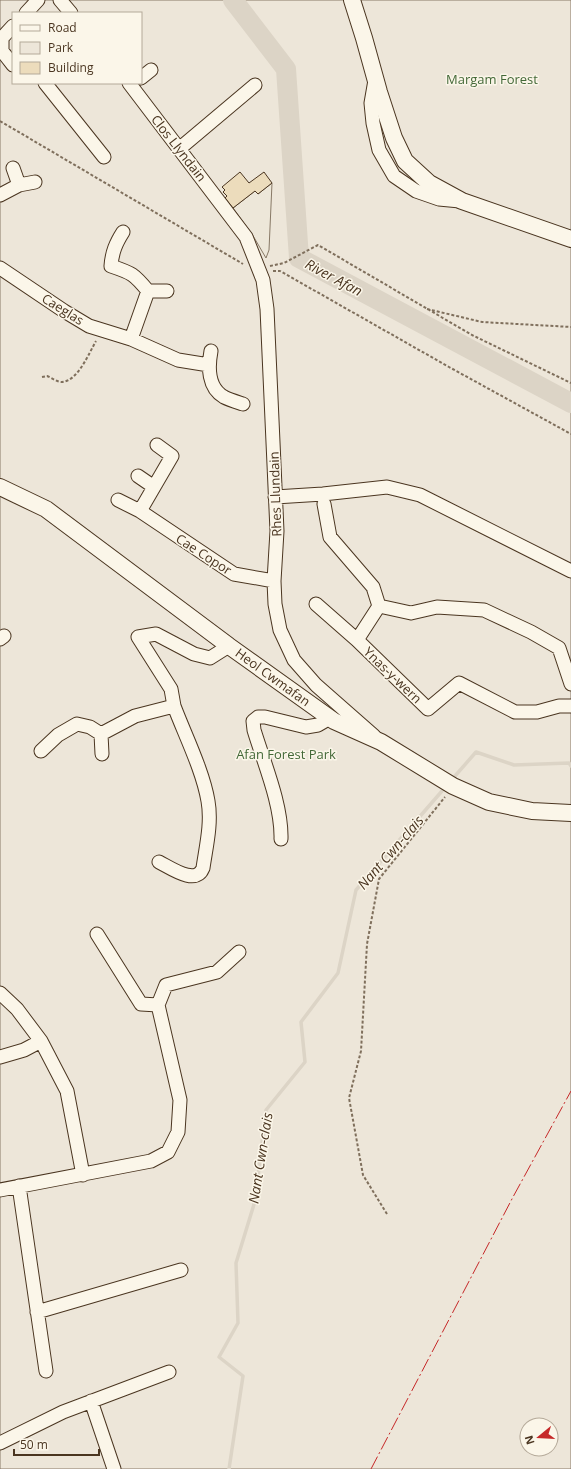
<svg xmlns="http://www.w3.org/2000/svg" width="571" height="1469" viewBox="0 0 571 1469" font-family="'Open Sans',sans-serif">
  <rect width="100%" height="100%" fill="#fbf6e9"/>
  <path fill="#ede6d9" stroke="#887966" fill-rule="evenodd" d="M0 0H571V1469H0ZM13 13H141V83H13ZM527 1425H551V1449H527Z"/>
  <path fill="#ede7d9" stroke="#887966" d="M272 183 269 250 266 258 252 234 233 208 255 191 258 194Z"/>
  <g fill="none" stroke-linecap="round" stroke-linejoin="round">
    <path stroke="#dcd4c6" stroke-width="3.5" d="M455 776 476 752 514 765 569 763 571 766
      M229 1469 243 1376 219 1357 238 1323 236 1263 255 1201 266 1110 305 1062 301 1022 338 973 356 890 442 791"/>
    <path stroke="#dcd4c6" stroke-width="20" d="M233 0 286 69 299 258 571 403"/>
  </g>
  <path fill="#ecdcbc" stroke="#4a3520" d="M240 172 249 183 264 172 272 183 258 194 255 191 233 208 225 198 227 196 223 192 225 190 222 187Z"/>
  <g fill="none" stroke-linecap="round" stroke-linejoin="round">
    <g stroke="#4a3520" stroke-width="15">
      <path id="minor" d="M60 0 71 13
        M26 13 38 0
        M13 65 2 51V38L13 26
        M141 78 151 70
        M375 80 371 103 373 123 379 150 394 176 416 191 439 199 460 201
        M45 83 104 157
        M129 83 246 237 263 280 267 309 277 531 274 581 275 604 280 630 294 660 316 685 374 736
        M179 149 255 85
        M13 168 19 185
        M0 195 19 185 35 182
        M123 232C116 243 112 252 111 266 132 273 134 274 148 291H167
        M0 268 64 311 89 326 131 339 178 360 209 365
        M131 339 148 291
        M211 351C208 367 208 388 224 397 230 400 237 402 243 404
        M138 476 154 487
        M275 497 323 494 387 487 420 495 571 571
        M118 500 140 511 234 574 274 581
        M324 504 330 537 373 587 379 606 357 640 428 709 459 683 515 712H537L559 706H571
        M140 511 172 456 157 445
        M316 604 357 640
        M379 606 411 613 437 607 484 610 531 632 559 648 571 684
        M0 639 4 636
        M101 734 102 754
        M41 751 58 735 77 724 90 727 101 734 135 716 174 706 171 689 138 637 156 634 194 654 210 658 229 646
        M281 839C282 805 264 763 254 730L253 721 258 717H265L306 727 318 725 330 718
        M159 862C171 868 196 886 203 868 206 847 212 823 208 801 203 771 185 735 174 706
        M0 993 17 1009 41 1041 67 1091 83 1175
        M158 1005 166 985 217 972 239 952
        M0 1057 24 1050 41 1041
        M19 1186 46 1371
        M0 1190 151 1161 168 1152 178 1132 180 1100 158 1005 141 1004 97 934
        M37 1312 181 1270
        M91 1401 114 1469
        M0 1443 63 1412 169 1372"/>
    </g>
    <g stroke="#4a3520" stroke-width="18">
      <path id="major" d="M352 0 364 38 379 92 394 138 405 161 429 183 462 201 571 239
        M0 487 46 509 229 646 334 721 381 742 453 786 489 802 532 811 571 813"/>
    </g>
    <path stroke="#7f6f5c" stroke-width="2" stroke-dasharray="3 2" stroke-linecap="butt" d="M0 121 243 264
      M270 266 284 263 318 245 472 335 571 383
      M273 271H280L449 367 571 434
      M427 309 482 322 571 327
      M42 377 47 376C52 378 57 382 62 382 78 381 89 353 96 341
      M387 1214 363 1175 349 1098 361 1051 367 944 379 879 445 797"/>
    <use href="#minor" stroke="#fbf6e9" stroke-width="13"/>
    <use href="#major" stroke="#fbf6e9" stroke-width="16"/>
    <path stroke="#c62828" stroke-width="1" stroke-dasharray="14 3 2 3" stroke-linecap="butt" d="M371 1469 513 1197 571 1091"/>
  </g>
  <g text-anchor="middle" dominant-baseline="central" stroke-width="3" stroke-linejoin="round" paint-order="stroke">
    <g font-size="13" fill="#436837" stroke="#fbf6e9">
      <text x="492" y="79">Margam Forest</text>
      <text x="286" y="754">Afan Forest Park</text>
    </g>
    <g font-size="13" fill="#4a3520" stroke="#fbf6e9">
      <text transform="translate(179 148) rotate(52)">Clos Llyndain</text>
      <text transform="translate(63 309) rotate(32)">Caeglas</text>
      <text transform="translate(275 494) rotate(-92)">Rhes Llundain</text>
      <text transform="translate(204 554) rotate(33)">Cae Copor</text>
      <text transform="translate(393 675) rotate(44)">Ynas-y-wern</text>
      <text transform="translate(273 677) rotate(36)">Heol Cwmafan</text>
    </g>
    <g font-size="14" font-style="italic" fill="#4a3520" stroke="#fbf6e9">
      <text transform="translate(334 277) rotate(28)">River Afan</text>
      <text transform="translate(390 852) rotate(-49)">Nant Cwn-clais</text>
      <text transform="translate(260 1158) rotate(-81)">Nant Cwn-clais</text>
    </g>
  </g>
  <rect x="12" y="12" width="130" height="72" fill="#fbf6e9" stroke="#b4a999"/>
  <rect x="20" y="25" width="20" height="6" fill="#fbf6e9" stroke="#b4a999"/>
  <text x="48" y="32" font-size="12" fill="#4a3520">Road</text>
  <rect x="20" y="42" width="20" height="12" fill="#ede6d9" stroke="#b4a999"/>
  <text x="48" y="52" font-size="12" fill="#4a3520">Park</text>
  <rect x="20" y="62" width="20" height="12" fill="#ecdcbc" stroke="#b4a999"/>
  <text x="48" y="72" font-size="12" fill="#4a3520">Building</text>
  <g transform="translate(539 1437) rotate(252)"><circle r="19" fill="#fbf6e9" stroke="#b4a999"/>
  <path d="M0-3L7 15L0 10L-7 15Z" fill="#c62828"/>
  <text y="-6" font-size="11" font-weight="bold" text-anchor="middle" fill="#4a3520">N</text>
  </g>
  <path d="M14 1449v6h85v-6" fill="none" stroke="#4a3520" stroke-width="2"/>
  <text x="20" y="1449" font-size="12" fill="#4a3520" stroke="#fbf6e9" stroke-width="3" paint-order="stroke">50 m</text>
</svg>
